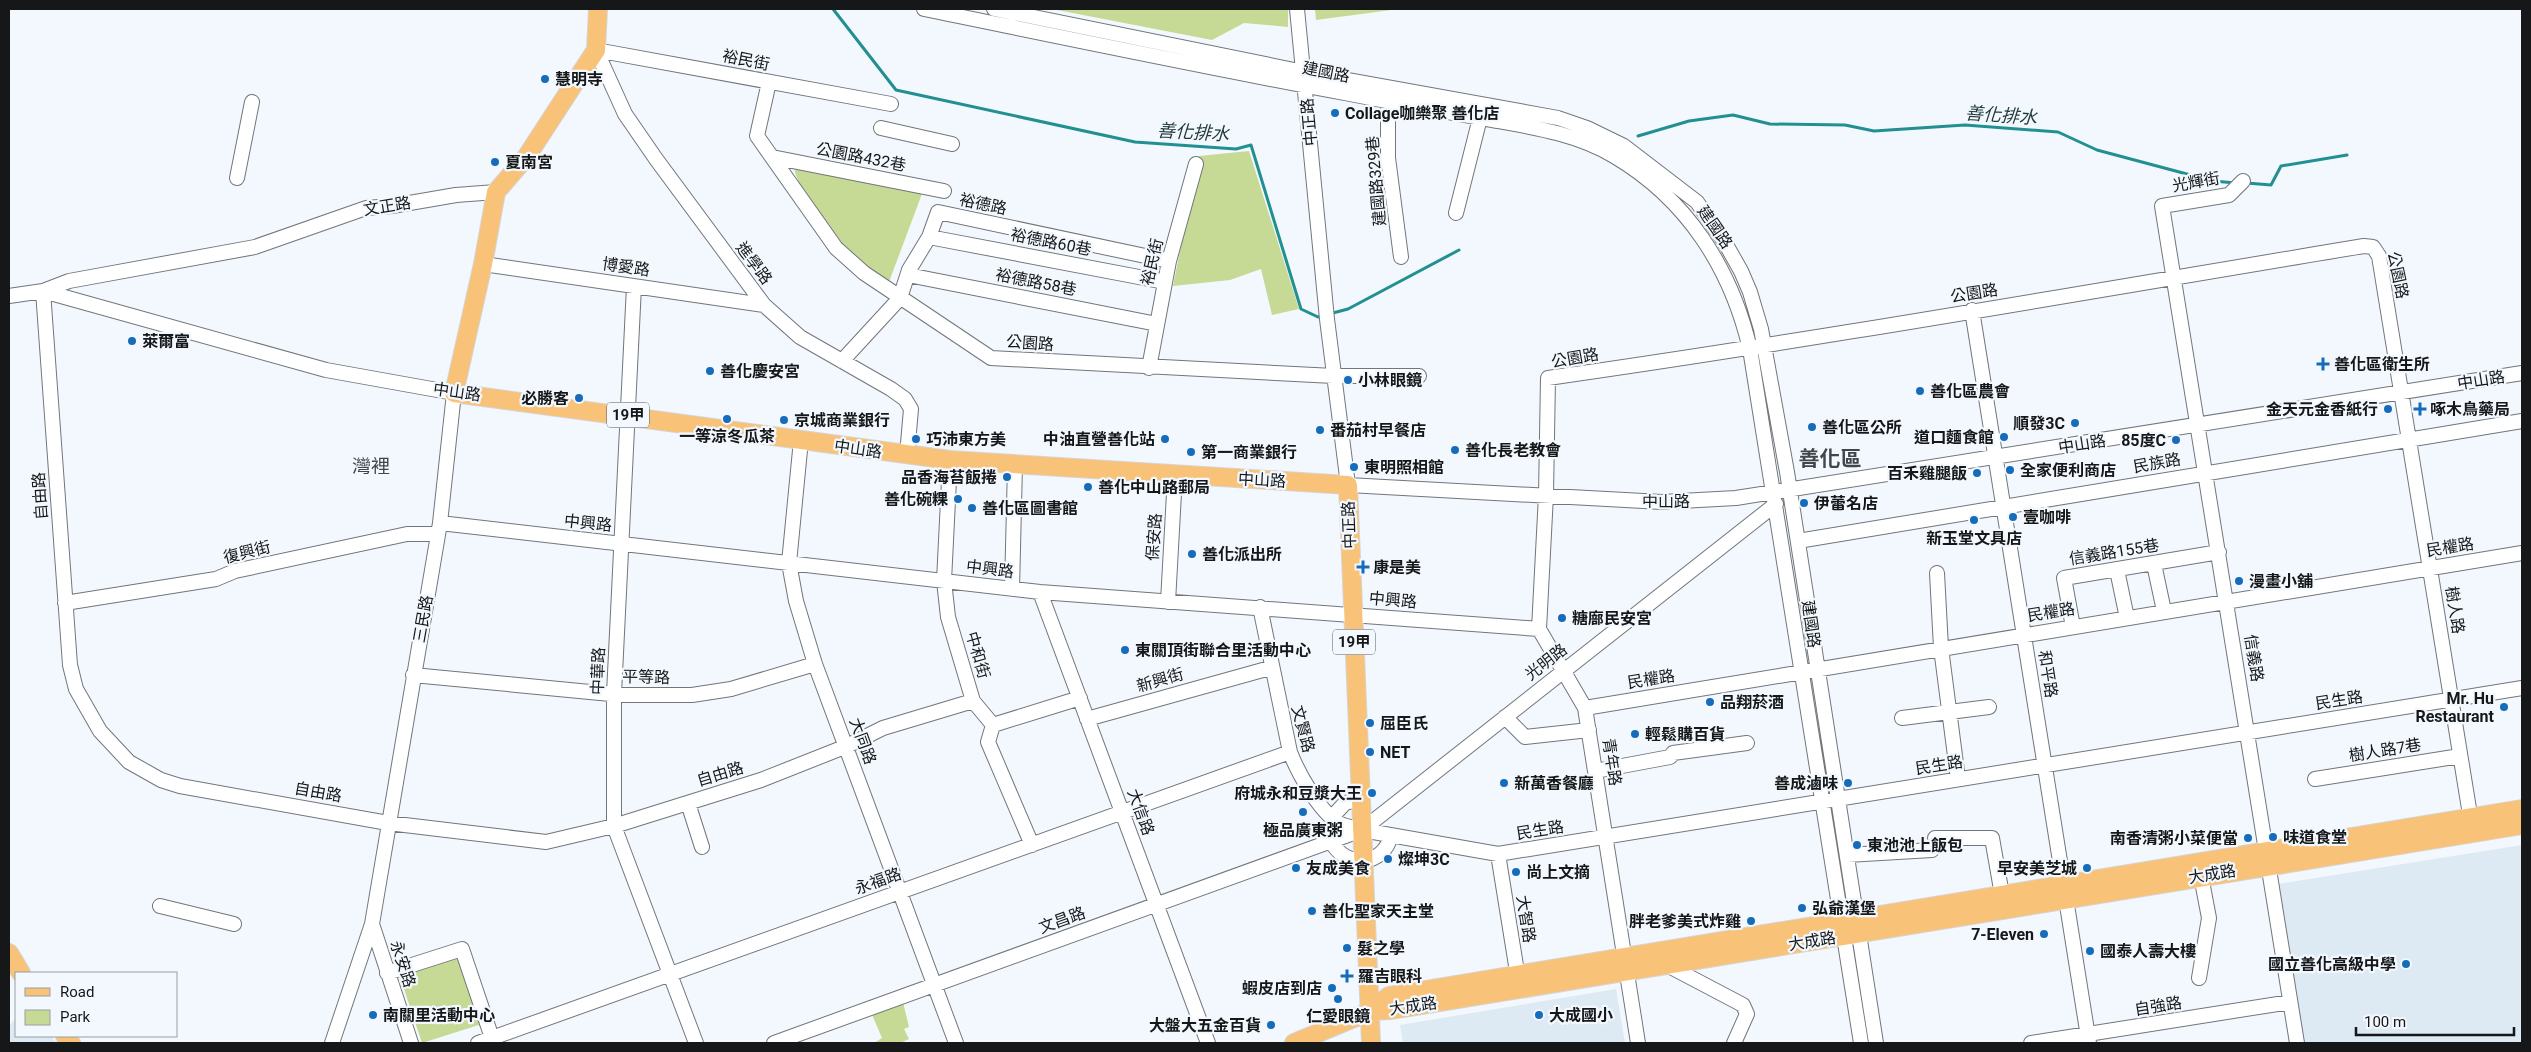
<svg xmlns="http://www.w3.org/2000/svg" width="2531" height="1052" viewBox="0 0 2531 1052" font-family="Roboto,'Noto Sans TC',sans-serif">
  <rect width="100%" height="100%" fill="#f2f8fd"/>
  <path fill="#dde9f3" d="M2522 845V1043H2303L2278 884Z
    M1616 989 1625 1043H1403L1400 1025Z
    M16 1018V1036H51L57 1043H9V1026Z"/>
  <path fill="#c7da95" d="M1052 9H1288V27L1244 23 1212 40Z
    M1315 9H1399L1316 20Z
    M1249 151 1299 309 1272 315 1261 269 1230 280 1173 286 1199 156Z
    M794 168 926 183 889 282C874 274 860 265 848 253 831 236 798 190 794 168Z
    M461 953 485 1023 422 1043 399 974Z
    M902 998 909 1027 904 1029 909 1039 900 1043H874L882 1038 870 1010Z"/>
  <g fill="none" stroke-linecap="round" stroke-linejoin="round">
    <path stroke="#228f91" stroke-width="3" d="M833 9 896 90 1135 142 1236 149 1251 145 1301 309 1318 317 1323 316
      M1638 136 1689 121 1733 115 1770 124 1845 125 1874 131 1965 125 2058 132 2097 150 2213 181 2236 183
      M2247 183 2271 185 2281 166 2347 155
      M1329 314 1348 309 1459 250"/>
    <g stroke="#71767b" stroke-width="16">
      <path id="minor" d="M924 9C1066 38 1208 68 1350 94 1396 103 1441 111 1487 119 1531 127 1575 133 1614 156 1687 199 1731 268 1750 349L1861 1043
        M994 9 1304 72 1558 118 1587 128 1624 146 1697 202 1724 241 1741 271 1750 292 1761 329 1787 472 1876 1043
        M1297 9 1327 319 1348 485 1662 502 1736 498 2522 373
        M596 50 625 114 656 159 764 305 800 337 891 389 905 399 911 409 907 455
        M596 50 891 104
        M769 82 757 136 836 248 864 273 991 358 1334 376H1419
        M1388 101V158L1401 257
        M881 128 952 144
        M772 157 944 191
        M237 178 252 102
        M2243 181 2229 195 2162 206 2297 1043
        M496 192 456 195 392 206 366 208 255 247 69 281 43 291 70 665 76 689 100 731 129 762 161 780 180 786 388 823 546 842 614 826 761 780 847 746 883 728 973 701
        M1456 213 1480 118
        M929 237 1165 282
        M483 264 764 305
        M908 275 1157 324
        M634 286 614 694V826L696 1043
        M9 296 43 291 326 370 454 393 440 523 372 924 332 1043
        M1972 310 2089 1043
        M842 361 900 298 909 270 929 237 938 212 1169 261
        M1149 368 1169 261 1196 164
        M801 440 789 563 796 601 815 664 956 1043
        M950 460 944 581 948 617 973 701 993 725 988 742 1032 845
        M440 523 1040 592 1539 629
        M1798 541 2522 421
        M2154 564 2164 611
        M2117 570 2127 618
        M1937 573 1941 648 1958 779
        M1012 589 1015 465
        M1040 592 1208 1043
        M1168 602 1175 475
        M65 603 216 579 235 571 407 534H438
        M1260 607 1290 752C1298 773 1322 817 1343 825 1349 827 1356 828 1362 830L1498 854 2522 688
        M2073 627 2064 578 2219 552
        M413 675 621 695H692L731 689 815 664
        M1585 708 2522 553
        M1505 717 1525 737 1589 730
        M1902 718 1989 707
        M1087 719 1270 668
        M993 725 1080 698
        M1595 771 1670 757 1673 753 1747 743
        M2315 779 2460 756
        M688 803 702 847
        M1332 817 1345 803 1361 799
        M1935 838H1992L2002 895
        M1331 841C1345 869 1384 867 1391 835
        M1498 854 1519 984
        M1847 855 1932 850
        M160 906 234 924
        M372 924 411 1043
        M1667 965 1743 1005 1747 1014 1734 1043
        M387 973 462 949 492 1038
        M2199 978 2209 918 2201 876
        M478 1043 1290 752
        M774 1043 1362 830 1776 504
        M1638 1043 1585 708 1539 629 1546 495 1548 378C1821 339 2092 291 2364 246L2373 247 2379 256 2472 827
        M2031 1043 2290 1002"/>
    </g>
    <g stroke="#d5d5d6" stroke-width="20">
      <path id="major" d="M598 9 596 50 527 156 496 192 483 264 454 393 950 460 1348 485 1371 1043
        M9 953 21 973
        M1371 1011 1391 1010 2522 825
        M65 1036 71 1043
        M1294 1043 1371 1011 1389 996 2522 809"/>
    </g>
    <use href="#minor" stroke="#fff" stroke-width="14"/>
    <use href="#major" stroke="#f8c279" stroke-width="18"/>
  </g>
  <g fill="#166cba" stroke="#f2f8fd" stroke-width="2">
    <circle cx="545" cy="79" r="5"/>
    <circle cx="1335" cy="113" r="5"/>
    <circle cx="495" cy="162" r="5"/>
    <circle cx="132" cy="341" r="5"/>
    <path d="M2320.5 356.5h5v5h5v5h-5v5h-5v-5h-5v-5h5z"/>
    <circle cx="710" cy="371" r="5"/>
    <circle cx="1348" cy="380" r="5"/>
    <circle cx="1920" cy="391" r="5"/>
    <circle cx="579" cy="398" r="5"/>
    <circle cx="2388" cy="409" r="5"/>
    <path d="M2417.5 401.5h5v5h5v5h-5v5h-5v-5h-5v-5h5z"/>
    <circle cx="727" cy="419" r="5"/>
    <circle cx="784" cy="420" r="5"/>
    <circle cx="2075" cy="423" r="5"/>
    <circle cx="1812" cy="427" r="5"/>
    <circle cx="1320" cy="430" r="5"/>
    <circle cx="2004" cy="437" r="5"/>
    <circle cx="916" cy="439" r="5"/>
    <circle cx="1165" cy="439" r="5"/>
    <circle cx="2176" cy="440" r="5"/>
    <circle cx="1455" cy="450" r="5"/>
    <circle cx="1191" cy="452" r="5"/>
    <circle cx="1354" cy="467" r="5"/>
    <circle cx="2010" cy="470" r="5"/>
    <circle cx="1977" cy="473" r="5"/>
    <circle cx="1007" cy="477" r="5"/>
    <circle cx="1088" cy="487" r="5"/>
    <circle cx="958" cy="499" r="5"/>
    <circle cx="1804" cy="503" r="5"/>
    <circle cx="972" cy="508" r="5"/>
    <circle cx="2013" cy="517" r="5"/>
    <circle cx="1974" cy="520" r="5"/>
    <circle cx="1192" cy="554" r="5"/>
    <path d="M1360.5 559.5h5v5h5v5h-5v5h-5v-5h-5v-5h5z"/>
    <circle cx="2239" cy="581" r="5"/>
    <circle cx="1562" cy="618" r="5"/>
    <circle cx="1125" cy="650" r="5"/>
    <circle cx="1710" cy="702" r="5"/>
    <circle cx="2504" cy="707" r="5"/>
    <circle cx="1370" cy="723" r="5"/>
    <circle cx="1635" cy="734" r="5"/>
    <circle cx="1370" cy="752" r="5"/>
    <circle cx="1504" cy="783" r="5"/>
    <circle cx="1848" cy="783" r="5"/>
    <circle cx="1372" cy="793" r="5"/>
    <circle cx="1303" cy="812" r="5"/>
    <circle cx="2273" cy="837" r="5"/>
    <circle cx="2248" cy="838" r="5"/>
    <circle cx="1857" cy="845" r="5"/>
    <circle cx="1388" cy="859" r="5"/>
    <circle cx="1296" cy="868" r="5"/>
    <circle cx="2087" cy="868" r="5"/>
    <circle cx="1516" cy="872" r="5"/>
    <circle cx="1802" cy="908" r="5"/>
    <circle cx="1312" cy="911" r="5"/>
    <circle cx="1751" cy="921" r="5"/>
    <circle cx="2044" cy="934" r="5"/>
    <circle cx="1347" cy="948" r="5"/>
    <circle cx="2090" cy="951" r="5"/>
    <circle cx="2406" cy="964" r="5"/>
    <path d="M1344.5 968.5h5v5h5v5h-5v5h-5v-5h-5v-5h5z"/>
    <circle cx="1332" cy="988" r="5"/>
    <circle cx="1338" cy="999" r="5"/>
    <circle cx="373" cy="1015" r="5"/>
    <circle cx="1539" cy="1015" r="5"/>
    <circle cx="1271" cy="1025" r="5"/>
  </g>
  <g text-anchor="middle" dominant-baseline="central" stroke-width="4.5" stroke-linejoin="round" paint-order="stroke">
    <g fill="#f2f8fd" stroke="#575a5d" stroke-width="1">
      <rect x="607" y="402.5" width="42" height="25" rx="4"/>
      <rect x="1333" y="629.5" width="42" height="25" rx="4"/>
    </g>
    <g font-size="15" font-weight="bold" fill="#151719">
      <text x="628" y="415">19甲</text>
      <text x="1354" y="642">19甲</text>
    </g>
    <g font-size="16" fill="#151719" stroke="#f2f8fd">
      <text transform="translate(746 60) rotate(11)">裕民街</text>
      <text transform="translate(1326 72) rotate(11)">建國路</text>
      <text transform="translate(1309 122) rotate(-95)">中正路</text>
      <text transform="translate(861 157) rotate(11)">公園路432巷</text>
      <text transform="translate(1376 181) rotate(-95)">建國路329巷</text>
      <text transform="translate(2196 182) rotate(-10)">光輝街</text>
      <text transform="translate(983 204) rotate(12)">裕德路</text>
      <text transform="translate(387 206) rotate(-9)">文正路</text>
      <text transform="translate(1715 227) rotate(55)">建國路</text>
      <text transform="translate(1051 242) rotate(11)">裕德路60巷</text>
      <text transform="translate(1152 262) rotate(-77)">裕民街</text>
      <text transform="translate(754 263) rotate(53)">進學路</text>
      <text transform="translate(626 267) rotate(8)">博愛路</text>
      <text transform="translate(2398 275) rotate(78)">公園路</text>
      <text transform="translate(1036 282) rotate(11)">裕德路58巷</text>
      <text transform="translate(1974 293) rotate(-9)">公園路</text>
      <text transform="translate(1030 343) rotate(4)">公園路</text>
      <text transform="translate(1575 358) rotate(-10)">公園路</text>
      <text transform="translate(2481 380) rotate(-9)">中山路</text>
      <text transform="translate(457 392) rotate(8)">中山路</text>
      <text transform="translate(2082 444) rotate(-9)">中山路</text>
      <text transform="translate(858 449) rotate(8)">中山路</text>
      <text transform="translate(2157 463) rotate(-10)">民族路</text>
      <text transform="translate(1262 480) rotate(3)">中山路</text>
      <text transform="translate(40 496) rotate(-94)">自由路</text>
      <text x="1666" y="501">中山路</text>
      <text transform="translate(588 523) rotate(6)">中興路</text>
      <text transform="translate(1349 525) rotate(-92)">中正路</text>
      <text transform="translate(1154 537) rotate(-86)">保安路</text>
      <text transform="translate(2450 547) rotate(-9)">民權路</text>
      <text transform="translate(247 552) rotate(-14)">復興街</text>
      <text transform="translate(2114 552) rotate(-9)">信義路155巷</text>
      <text transform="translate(990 569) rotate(7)">中興路</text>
      <text transform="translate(1393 600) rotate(5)">中興路</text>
      <text transform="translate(2455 610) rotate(81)">樹人路</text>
      <text transform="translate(2051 612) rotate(-9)">民權路</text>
      <text transform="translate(423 619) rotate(-80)">三民路</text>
      <text transform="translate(1811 624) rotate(82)">建國路</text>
      <text transform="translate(978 655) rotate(74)">中和街</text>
      <text transform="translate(2254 658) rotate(81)">信義路</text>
      <text transform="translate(1546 662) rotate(-38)">光明路</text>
      <text transform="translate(598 671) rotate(-88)">中華路</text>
      <text transform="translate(2048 674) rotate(81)">和平路</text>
      <text transform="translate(646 677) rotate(1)">平等路</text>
      <text transform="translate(1651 679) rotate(-9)">民權路</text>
      <text transform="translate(1160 680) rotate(-16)">新興街</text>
      <text transform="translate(2339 700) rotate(-9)">民生路</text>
      <text transform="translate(1303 729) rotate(75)">文賢路</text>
      <text transform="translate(863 741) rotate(70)">大同路</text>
      <text transform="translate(2385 750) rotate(-9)">樹人路7巷</text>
      <text transform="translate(1612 762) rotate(81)">青年路</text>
      <text transform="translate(1939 765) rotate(-9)">民生路</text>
      <text transform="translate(720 774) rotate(-17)">自由路</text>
      <text transform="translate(318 792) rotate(10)">自由路</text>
      <text transform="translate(1141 812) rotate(70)">大信路</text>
      <text transform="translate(1540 830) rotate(-9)">民生路</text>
      <text transform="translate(2212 874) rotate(-9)">大成路</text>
      <text transform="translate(878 881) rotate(-20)">永福路</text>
      <text transform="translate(1526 919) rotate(81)">大智路</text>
      <text transform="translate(1062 920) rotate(-20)">文昌路</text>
      <text transform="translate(1812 941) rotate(-9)">大成路</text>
      <text transform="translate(403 964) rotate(72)">永安路</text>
      <text transform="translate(1413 1006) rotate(-8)">大成路</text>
      <text transform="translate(2158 1006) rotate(-9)">自強路</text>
    </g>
    <g font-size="16" font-weight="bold" fill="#151719" stroke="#f2f8fd" text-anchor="start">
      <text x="555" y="79">慧明寺</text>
      <text x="1345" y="113">Collage咖樂聚 善化店</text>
      <text x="505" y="162">夏南宮</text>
      <text x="142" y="341">萊爾富</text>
      <text x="2334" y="364">善化區衛生所</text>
      <text x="720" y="371">善化慶安宮</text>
      <text x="1358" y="380">小林眼鏡</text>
      <text x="1930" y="391">善化區農會</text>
      <text x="569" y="398" text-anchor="end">必勝客</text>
      <text x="2378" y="409" text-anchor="end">金天元金香紙行</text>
      <text x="2430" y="409">啄木鳥藥局</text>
      <text x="794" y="420">京城商業銀行</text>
      <text x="2065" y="423" text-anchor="end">順發3C</text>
      <text x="1822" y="427">善化區公所</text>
      <text x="1330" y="430">番茄村早餐店</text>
      <text x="727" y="436" text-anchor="middle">一等涼冬瓜茶</text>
      <text x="1994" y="437" text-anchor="end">道口麵食館</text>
      <text x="926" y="439">巧沛東方美</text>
      <text x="1155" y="439" text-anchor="end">中油直營善化站</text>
      <text x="2166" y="440" text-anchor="end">85度C</text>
      <text x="1465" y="450">善化長老教會</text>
      <text x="1201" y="452">第一商業銀行</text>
      <text x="1364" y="467">東明照相館</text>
      <text x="2020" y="470">全家便利商店</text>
      <text x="1967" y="473" text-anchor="end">百禾雞腿飯</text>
      <text x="997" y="477" text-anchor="end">品香海苔飯捲</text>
      <text x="1098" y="487">善化中山路郵局</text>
      <text x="948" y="499" text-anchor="end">善化碗粿</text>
      <text x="1814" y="503">伊蕾名店</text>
      <text x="982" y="508">善化區圖書館</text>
      <text x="2023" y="517">壹咖啡</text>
      <text x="1974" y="538" text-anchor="middle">新玉堂文具店</text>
      <text x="1202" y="554">善化派出所</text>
      <text x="1373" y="567">康是美</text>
      <text x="2249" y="581">漫畫小舖</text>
      <text x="1572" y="618">糖廍民安宮</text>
      <text x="1135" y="650">東關頂街聯合里活動中心</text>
      <text x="2494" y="698" text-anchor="end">Mr. Hu<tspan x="2494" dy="18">Restaurant</tspan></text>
      <text x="1720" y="702">品翔菸酒</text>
      <text x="1380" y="723">屈臣氏</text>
      <text x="1645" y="734">輕鬆購百貨</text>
      <text x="1380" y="752">NET</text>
      <text x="1514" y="783">新萬香餐廳</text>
      <text x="1838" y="783" text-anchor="end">善成滷味</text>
      <text x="1362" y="793" text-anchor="end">府城永和豆漿大王</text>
      <text x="1303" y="830" text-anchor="middle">極品廣東粥</text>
      <text x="2283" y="837">味道食堂</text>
      <text x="2238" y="838" text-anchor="end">南香清粥小菜便當</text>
      <text x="1867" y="845">東池池上飯包</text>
      <text x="1398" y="859">燦坤3C</text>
      <text x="1306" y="868">友成美食</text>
      <text x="2077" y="868" text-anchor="end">早安美芝城</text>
      <text x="1526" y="872">尚上文摘</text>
      <text x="1812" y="908">弘爺漢堡</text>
      <text x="1322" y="911">善化聖家天主堂</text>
      <text x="1741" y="921" text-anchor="end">胖老爹美式炸雞</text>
      <text x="2034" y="934" text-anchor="end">7-Eleven</text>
      <text x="1357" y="948">髮之學</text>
      <text x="2100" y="951">國泰人壽大樓</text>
      <text x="2396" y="964" text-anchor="end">國立善化高級中學</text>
      <text x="1358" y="976">羅吉眼科</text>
      <text x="1322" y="988" text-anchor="end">蝦皮店到店</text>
      <text x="383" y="1015">南關里活動中心</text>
      <text x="1549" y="1015">大成國小</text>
      <text x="1338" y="1016" text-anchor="middle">仁愛眼鏡</text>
      <text x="1261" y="1025" text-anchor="end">大盤大五金百貨</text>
    </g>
    <g font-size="18" font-style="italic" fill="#223a3a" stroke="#f2f8fd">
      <text transform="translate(2001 115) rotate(4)">善化排水</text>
      <text transform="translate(1193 132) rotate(3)">善化排水</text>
    </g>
    <g font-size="19" fill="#41464b" stroke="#f2f8fd">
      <text x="371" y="466">灣裡</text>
    </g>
    <g font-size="21" font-weight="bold" fill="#41464b" stroke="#f2f8fd">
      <text x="1830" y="459">善化區</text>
    </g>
  </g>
  <rect width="2531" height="1052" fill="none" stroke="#151719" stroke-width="20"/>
  <rect x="15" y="972" width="162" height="65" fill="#f2f8fd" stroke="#9a9ea2"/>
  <rect x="25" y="988" width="25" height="8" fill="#f8c279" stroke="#9a9ea2"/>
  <text x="60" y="997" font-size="15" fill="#151719">Road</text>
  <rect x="25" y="1010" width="25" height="15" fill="#c7da95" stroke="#9a9ea2"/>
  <text x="60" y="1022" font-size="15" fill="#151719">Park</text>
  <path d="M2356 1027v8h158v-8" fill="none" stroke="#151719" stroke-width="2.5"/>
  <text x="2364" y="1027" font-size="15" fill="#151719" stroke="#f2f8fd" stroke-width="4" paint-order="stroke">100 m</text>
</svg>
